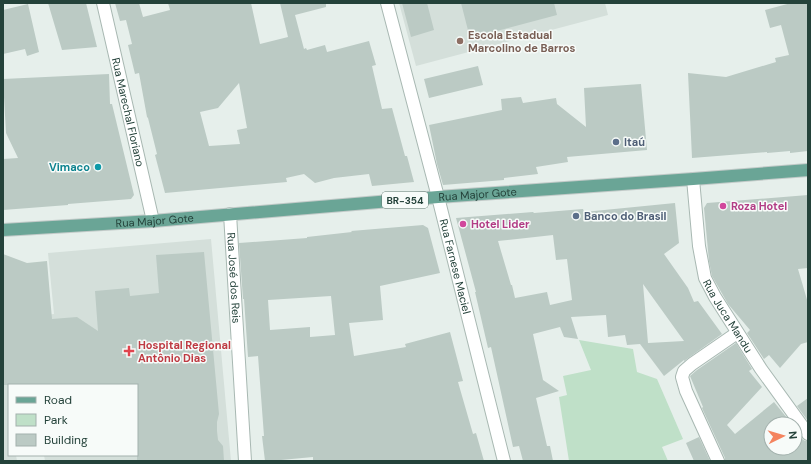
<svg xmlns="http://www.w3.org/2000/svg" width="811" height="464" viewBox="0 0 811 464" font-family="'DM Sans',sans-serif">
  <rect width="100%" height="100%" fill="#e6efeb"/>
  <path fill="#d4dfda" d="M399 3H605L608 15 416 66Z
    M211 239 231 461H45L44 455H137V385L34 316 54 314 48 253Z
    M3 349 9 385V455H16L17 461H3Z"/>
  <path fill="#bfe0c8" d="M579 340 633 349 637 372 657 379 683 439 662 447 668 461H569L559 397 567 395 563 376 591 370Z"/>
  <path fill="#bbcac4" fill-rule="evenodd" d="M48 3H86L97 47 62 50Z
    M115 3H139L143 17 170 10 168 3H251L260 44 288 37 280 3H326V7L295 15 304 49 306 48 307 50 325 45 327 52 369 41 376 65 372 66 382 109 392 108 405 156H407L414 182 372 186 369 174 334 178 315 183 304 174 286 178 287 182 165 193 155 155 157 154 148 118 147 117 139 73 135 74 128 45 132 44 126 20 120 21ZM239 83 247 128 237 130 240 144 209 146 200 112 218 108Z
    M402 3H427L434 30 411 37Z
    M461 3H554L557 15 470 38Z
    M791 3H808V151L790 153V151L767 153V152L692 158 688 73 726 77 776 62 775 58 789 55 781 25 770 28 765 10Z
    M28 4 39 52 27 56 25 49 3 54V10Z
    M478 66 483 85 429 98 424 79Z
    M109 74 110 104H112L134 195 131 199 68 204V205L3 210V159L18 158 6 133 3 79Z
    M641 84 647 150 567 157 568 162 536 167 538 174 504 178V180L443 185 437 164 429 125 502 110 501 99 521 97 523 103 556 98 557 104 586 127 584 88Z
    M808 195V268L798 269 808 303V342L801 344 780 368 769 355 764 359 747 333 750 330 728 304 712 276 709 261 704 208 707 203Z
    M675 203 679 243 664 254 688 288 694 302 698 301 722 334 684 361V360L664 376 640 344 627 345 625 335 608 337 606 315 571 317 578 339 564 337 560 327 533 334 543 380 559 391 536 398 547 446H550L553 461H523L519 446 513 447 491 347 488 348 475 292H476L456 218 533 212 534 213 583 209 584 212ZM553 235 556 260 567 259 572 300 550 305 547 292 515 298 512 285H511L498 241ZM643 284 684 341 648 343Z
    M423 225 428 228 440 273 380 286 383 320 349 323 354 356 406 347 405 344 450 332 463 381 458 382 473 434 476 433 484 461H313V457L281 460V461H265L262 436H264L258 356 248 357 244 299H243L239 243 307 238V237L352 232 351 231ZM331 296 335 335 310 337V327L270 330 268 300Z
    M204 252 219 414 217 422V431L218 440 223 446 224 461H137V385H3V254L27 263 47 261 52 319 77 317 98 331 95 291 129 288 130 296 159 293 156 255Z
    M736 343 752 369 749 371 762 387 727 425 735 434 774 402 792 424H771V448H795V429L802 439 805 441H808V461H725V458L702 408 703 407 690 376 697 370Z
    M808 398V421L797 406Z
    M699 437 710 461H694L686 443Z"/>
  <g fill="none" stroke-linecap="round" stroke-linejoin="round">
    <g stroke="#a8b8b2" stroke-width="14">
      <g id="street">
        <path id="s1" d="M103 3 153 221"/>
        <path id="s2" d="M387 3 438 197 504 461"/>
        <path id="s3" d="M693 179 699 246 705 278 715 297 761 369 808 434"/>
        <path id="s4" d="M230 214 245 461"/>
        <path d="M718 461 686 391 682 377 684 371 692 364 737 333"/>
      </g>
    </g>
    <g stroke="#c2cac8" stroke-width="14">
      <g id="primary">
        <path id="s5" d="M3 230 153 221 438 197 693 179 808 170"/>
      </g>
    </g>
    <use href="#street" stroke="#fff" stroke-width="12"/>
    <use href="#primary" stroke="#6aa596" stroke-width="12"/>
  </g>
  <circle fill="#8d6e63" stroke="#f7fbf9" stroke-width="1.5" cx="460" cy="41" r="4"/>
  <g fill="#5c6f8a" stroke="#f7fbf9" stroke-width="1.5">
    <circle cx="616" cy="142" r="4"/>
    <circle cx="576" cy="216" r="4"/>
  </g>
  <circle fill="#0f9aa8" stroke="#f7fbf9" stroke-width="1.5" cx="98" cy="167" r="4"/>
  <g fill="#d1479c" stroke="#f7fbf9" stroke-width="1.5">
    <circle cx="723" cy="206" r="4"/>
    <circle cx="463" cy="224" r="4"/>
  </g>
  <path fill="#e0444e" stroke="#f7fbf9" stroke-width="1.5" d="M127 345h4v4h4v4h-4v4h-4v-4h-4v-4h4z"/>
  <g text-anchor="middle" dominant-baseline="central" stroke-width="3" stroke-linejoin="round" paint-order="stroke">
    <rect fill="#f7fbf9" stroke="#637a73" stroke-width="1" x="382" y="192" width="46" height="16" rx="3"/>
    <g font-size="10" font-weight="bold" fill="#24423a">
      <text x="405" y="200">BR-354</text>
    </g>
    <g font-size="11" font-weight="bold" fill="#785e54" stroke="#f7fbf9" text-anchor="start">
      <text x="468" y="35">Escola Estadual<tspan x="468" dy="13">Marcolino de Barros</tspan></text>
    </g>
    <g font-size="11" fill="#24423a" stroke="#f7fbf9">
      <text stroke="none"><textPath href="#s1" startOffset="112">Rua Marechal Floriano</textPath></text>
      <text stroke="none"><textPath href="#s5" startOffset="476">Rua Major Gote</textPath></text>
      <text stroke="none"><textPath href="#s5" startOffset="152">Rua Major Gote</textPath></text>
      <text stroke="none"><textPath href="#s2" startOffset="272">Rua Farnese Maciel</textPath></text>
      <text stroke="none"><textPath href="#s4" startOffset="64">Rua José dos Reis</textPath></text>
      <text stroke="none"><textPath href="#s3" startOffset="144">Rua Juca Mandu</textPath></text>
    </g>
    <g font-size="11" font-weight="bold" fill="#4e5e75" stroke="#f7fbf9" text-anchor="start">
      <text x="624" y="142">Itaú</text>
      <text x="584" y="216">Banco do Brasil</text>
    </g>
    <g font-size="11" font-weight="bold" fill="#0d838f" stroke="#f7fbf9" text-anchor="end">
      <text x="90" y="167">Vimaco</text>
    </g>
    <g font-size="11" font-weight="bold" fill="#b23c85" stroke="#f7fbf9" text-anchor="start">
      <text x="731" y="206">Roza Hotel</text>
      <text x="471" y="224">Hotel Lider</text>
    </g>
    <g font-size="11" font-weight="bold" fill="#be3a42" stroke="#f7fbf9" text-anchor="start">
      <text x="138" y="345">Hospital Regional<tspan x="138" dy="13">Antônio Dias</tspan></text>
    </g>
  </g>
  <rect width="811" height="464" fill="none" stroke="#24423a" stroke-width="8"/>
  <rect x="8" y="384" width="130" height="72" fill="#f7fbf9" stroke="#a3b1ad"/>
  <rect x="16" y="397" width="20" height="6" fill="#6aa596" stroke="#a3b1ad"/>
  <text x="44" y="404" font-size="12" fill="#24423a">Road</text>
  <rect x="16" y="414" width="20" height="12" fill="#bfe0c8" stroke="#a3b1ad"/>
  <text x="44" y="424" font-size="12" fill="#24423a">Park</text>
  <rect x="16" y="434" width="20" height="12" fill="#bbcac4" stroke="#a3b1ad"/>
  <text x="44" y="444" font-size="12" fill="#24423a">Building</text>
  <g transform="translate(783 436) rotate(85)"><circle r="19" fill="#f7fbf9" stroke="#a3b1ad"/>
  <path d="M0-3L7 15L0 10L-7 15Z" fill="#f4845f"/>
  <text y="-6" font-size="11" font-weight="bold" text-anchor="middle" fill="#24423a">N</text>
  </g>
</svg>
